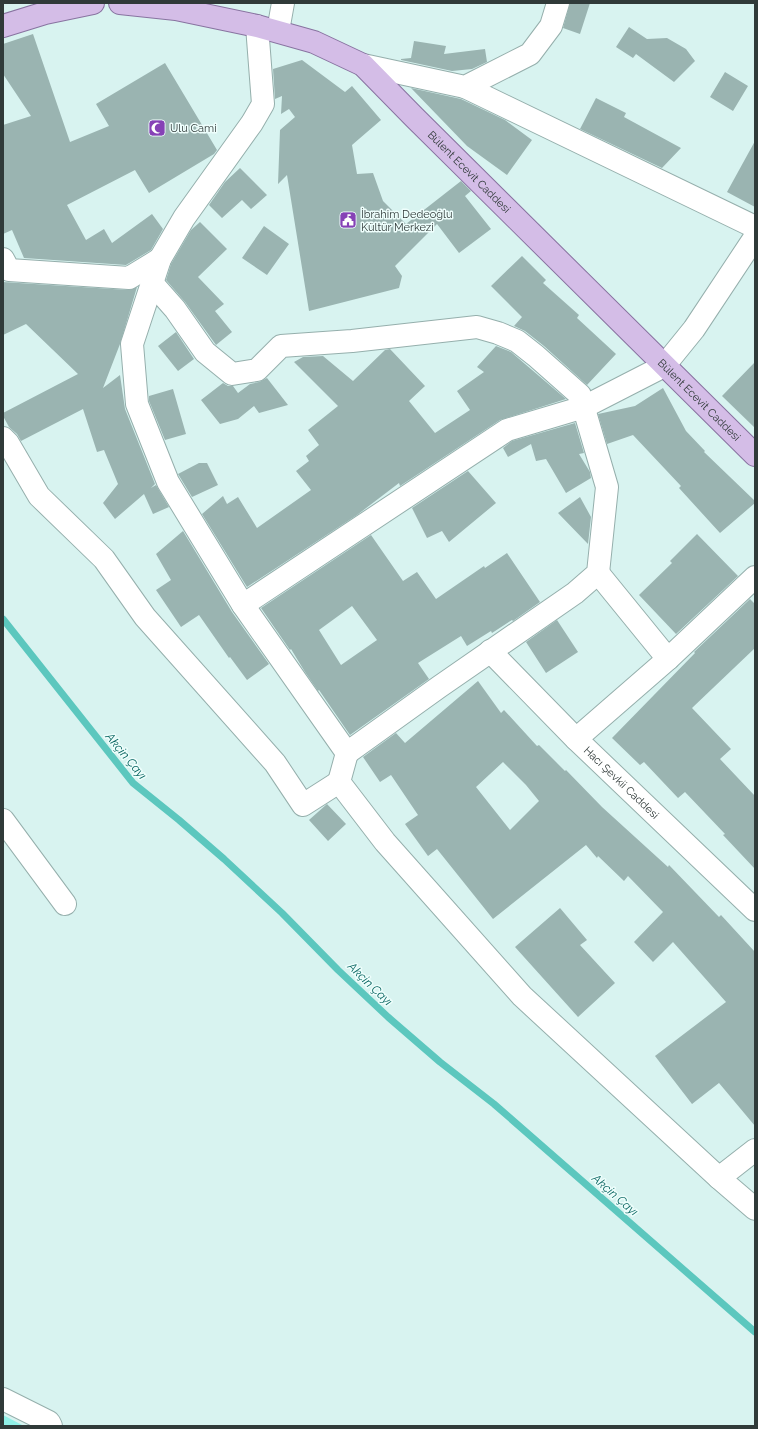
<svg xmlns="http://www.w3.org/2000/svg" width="758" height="1429" viewBox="0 0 758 1429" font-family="Raleway,sans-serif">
  <rect width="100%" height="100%" fill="#d8f3f0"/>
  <path fill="#91f1e8" d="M3 1415 24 1426H3Z"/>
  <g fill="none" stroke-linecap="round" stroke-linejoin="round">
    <path stroke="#5cc7be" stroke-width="7" d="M3 619 133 783 179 820 224 859 282 913 338 970 388 1017 440 1062 494 1104 755 1332"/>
  </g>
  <path fill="#9ab4b1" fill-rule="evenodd" d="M570 3H590L580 34 563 28Z
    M629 27 647 39 667 38 686 49 695 61 674 82 636 54 633 58 616 47Z
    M33 34 70 142 109 126 96 104 165 63 217 150 214 154 149 193 135 170 67 205 86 240 104 229 112 243 152 214 163 229 151 250 126 265 24 258 12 230 3 234V125L31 116 3 74V44Z
    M414 41 446 46 444 54 485 49 487 62 472 69 452 71 401 60V59L411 58Z
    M302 60 345 92 352 86 381 120 352 145 357 174 373 173 383 201 406 224 461 181 471 191 465 196 491 229 459 253 437 224 395 266 402 276 399 288 309 311 287 175 278 184 280 130 295 117 289 109 281 114 282 96 275 99 273 69Z
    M725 72 748 86 733 111 710 97Z
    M411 88 461 99 505 120 532 140 507 175 467 146Z
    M596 98 626 113 624 117 681 148 662 168 580 129Z
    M755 141V207L727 192Z
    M240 168 267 195 251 209 242 200 222 218 209 205 225 182Z
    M200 222 227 249 198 277 224 304 215 311 232 332 216 345 185 302 166 280 171 264 191 230Z
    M264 226 289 244 267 275 242 258Z
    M522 256 546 280 543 283 579 315 577 318 616 354 587 385 544 346 525 331 514 326 522 317 491 286Z
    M3 282 128 290 137 287 120 344 103 388 120 375 125 409 155 484 151 488 156 485 169 507 153 514 144 494 115 519 103 503 118 484 104 450 97 452 83 409 21 441 17 434 9 427 3 416V413L78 374 26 324 3 335Z
    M176 332 194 359 178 371 158 346Z
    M496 346 511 352 566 399 500 420 400 486 399 483 357 515 247 587 202 514 223 496 227 504 238 497 257 528 311 490 296 471 309 461 306 456 319 445 308 430 338 406 294 362 303 357 323 356 353 381 385 350 390 349 425 386 409 401 435 433 470 410 457 391 484 372 477 367Z
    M755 362V428L722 396Z
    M267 378 288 405 259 413 254 406 238 419 220 424 201 400 223 383 228 386H233L238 393 250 384 259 382Z
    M663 388 686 431 705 451 704 452 755 501V503L720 533 679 488 681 486 633 435 607 444 598 414 635 406Z
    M173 389 186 434 165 440 149 401V396Z
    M575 423 584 453 579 454 590 472 591 478 566 493 546 459 536 461 531 444 508 457 503 448 512 441Z
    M199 463H207L218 485 192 497 178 474Z
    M468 471 496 503 449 542 442 531 427 538 412 508Z
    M580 497 591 517 588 544 558 513Z
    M183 531 232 612 269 664 247 680 230 657 229 658 199 615 181 627 156 590 171 580 156 554Z
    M697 534 738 576 676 634 639 595 672 563 670 561Z
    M371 535 403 581 417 572 436 599 484 566 485 568 507 553 540 602 513 621 512 620 492 633 491 631 467 646 461 636 418 663 429 679 350 735 319 690 318 691 305 672 291 649 290 650 261 608ZM352 606 377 640 341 665 319 630Z
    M750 599 755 604V648L692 708 731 749 720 759 755 796V869L723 835 725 834 685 792 678 798 644 762 640 765 612 738 695 653 694 652Z
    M557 620 578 652 546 673 526 642Z
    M478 681 501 713 504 710 537 746 539 745 565 771 566 770 602 807 668 867 669 865 719 917 721 915 755 952V1126L719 1083 692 1104 655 1056 726 1002 673 942 653 962 634 942 663 912 628 876 624 881 598 856 597 858 586 845 493 919 437 849 428 856 405 824 418 815 391 775 380 782 363 757 396 733 405 743ZM503 762 526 785 539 801 510 830 476 787Z
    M327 804 346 824 328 841 309 820Z
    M560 908 587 940 580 945 615 983 578 1017 515 947Z"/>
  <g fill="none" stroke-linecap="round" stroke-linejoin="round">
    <g stroke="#95afac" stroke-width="24">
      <g id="minor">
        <path d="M257 26 263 104 252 123 184 218 160 259 132 344 137 404 168 482 243 605 347 753 339 782 385 842 522 996 719 1178 755 1209"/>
        <path d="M278 31 283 3"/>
        <path d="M363 65 465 87 530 54 551 26 558 3"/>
        <path d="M465 87 755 227"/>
        <path d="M3 259 9 270 129 278 160 259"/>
        <path d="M152 283 175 309 205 352 232 374 257 370 281 346 352 341 477 327 498 333 517 341 536 356 580 395 607 487 598 573 575 593 439 687 347 753"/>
        <path d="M3 438 8 443 39 496 104 559 145 617 275 763 303 805 339 782"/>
        <path d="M598 573 668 659"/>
        <path d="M243 605 507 430 584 407 664 366 694 329 755 237"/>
        <path id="s1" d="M490 651 576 739 755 910"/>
        <path d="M576 739 668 659 755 577"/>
        <path d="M3 820 65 904"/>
        <path d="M719 1178 755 1150"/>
        <path d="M3 1399 49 1422 51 1426"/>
      </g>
    </g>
    <g stroke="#8873a0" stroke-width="24">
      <g id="major">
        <path id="s2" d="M120 3 176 9 257 26 314 42 363 65 414 117 755 455"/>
        <path d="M3 26 45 13 93 3"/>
      </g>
    </g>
    <use href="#minor" stroke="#fff" stroke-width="22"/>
    <use href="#major" stroke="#d4bde7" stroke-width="22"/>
  </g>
  <defs>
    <g id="mosque-square" transform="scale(0.9)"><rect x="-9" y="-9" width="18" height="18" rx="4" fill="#8642b6" stroke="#eefefc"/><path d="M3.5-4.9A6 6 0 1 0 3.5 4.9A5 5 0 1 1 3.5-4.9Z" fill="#fff"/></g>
    <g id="civic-square" transform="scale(0.9)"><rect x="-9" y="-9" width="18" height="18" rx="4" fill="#8642b6" stroke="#eefefc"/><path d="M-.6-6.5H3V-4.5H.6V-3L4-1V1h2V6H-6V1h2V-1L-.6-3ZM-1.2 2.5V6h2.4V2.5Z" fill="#fff"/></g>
  </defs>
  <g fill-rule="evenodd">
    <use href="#mosque-square" x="157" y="128"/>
    <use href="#civic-square" x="348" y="220"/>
  </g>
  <g text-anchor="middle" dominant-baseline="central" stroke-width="3" stroke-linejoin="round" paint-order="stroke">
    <g font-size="11" fill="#303a39" stroke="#eefefc" text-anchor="start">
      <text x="170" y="128">Ulu Cami</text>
      <text x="361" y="214">İbrahim Dedeoğlu<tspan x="361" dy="13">Kültür Merkezi</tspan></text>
    </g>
    <g font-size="11" fill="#303a39" stroke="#eefefc">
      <text stroke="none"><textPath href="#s2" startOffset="403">Bülent Ecevit Caddesi</textPath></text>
      <text stroke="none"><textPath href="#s2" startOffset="727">Bülent Ecevit Caddesi</textPath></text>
      <text stroke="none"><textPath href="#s1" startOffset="186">Hacı Şevkii Caddesi</textPath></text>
    </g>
    <g font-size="12" font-style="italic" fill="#086560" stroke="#eefefc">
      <text transform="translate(126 756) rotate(50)">Akçin Çayı</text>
      <text transform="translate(370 984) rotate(44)">Akçin Çayı</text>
      <text transform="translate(615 1195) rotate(41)">Akçin Çayı</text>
    </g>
  </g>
  <rect width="758" height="1429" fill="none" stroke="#303a39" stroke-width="8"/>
</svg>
